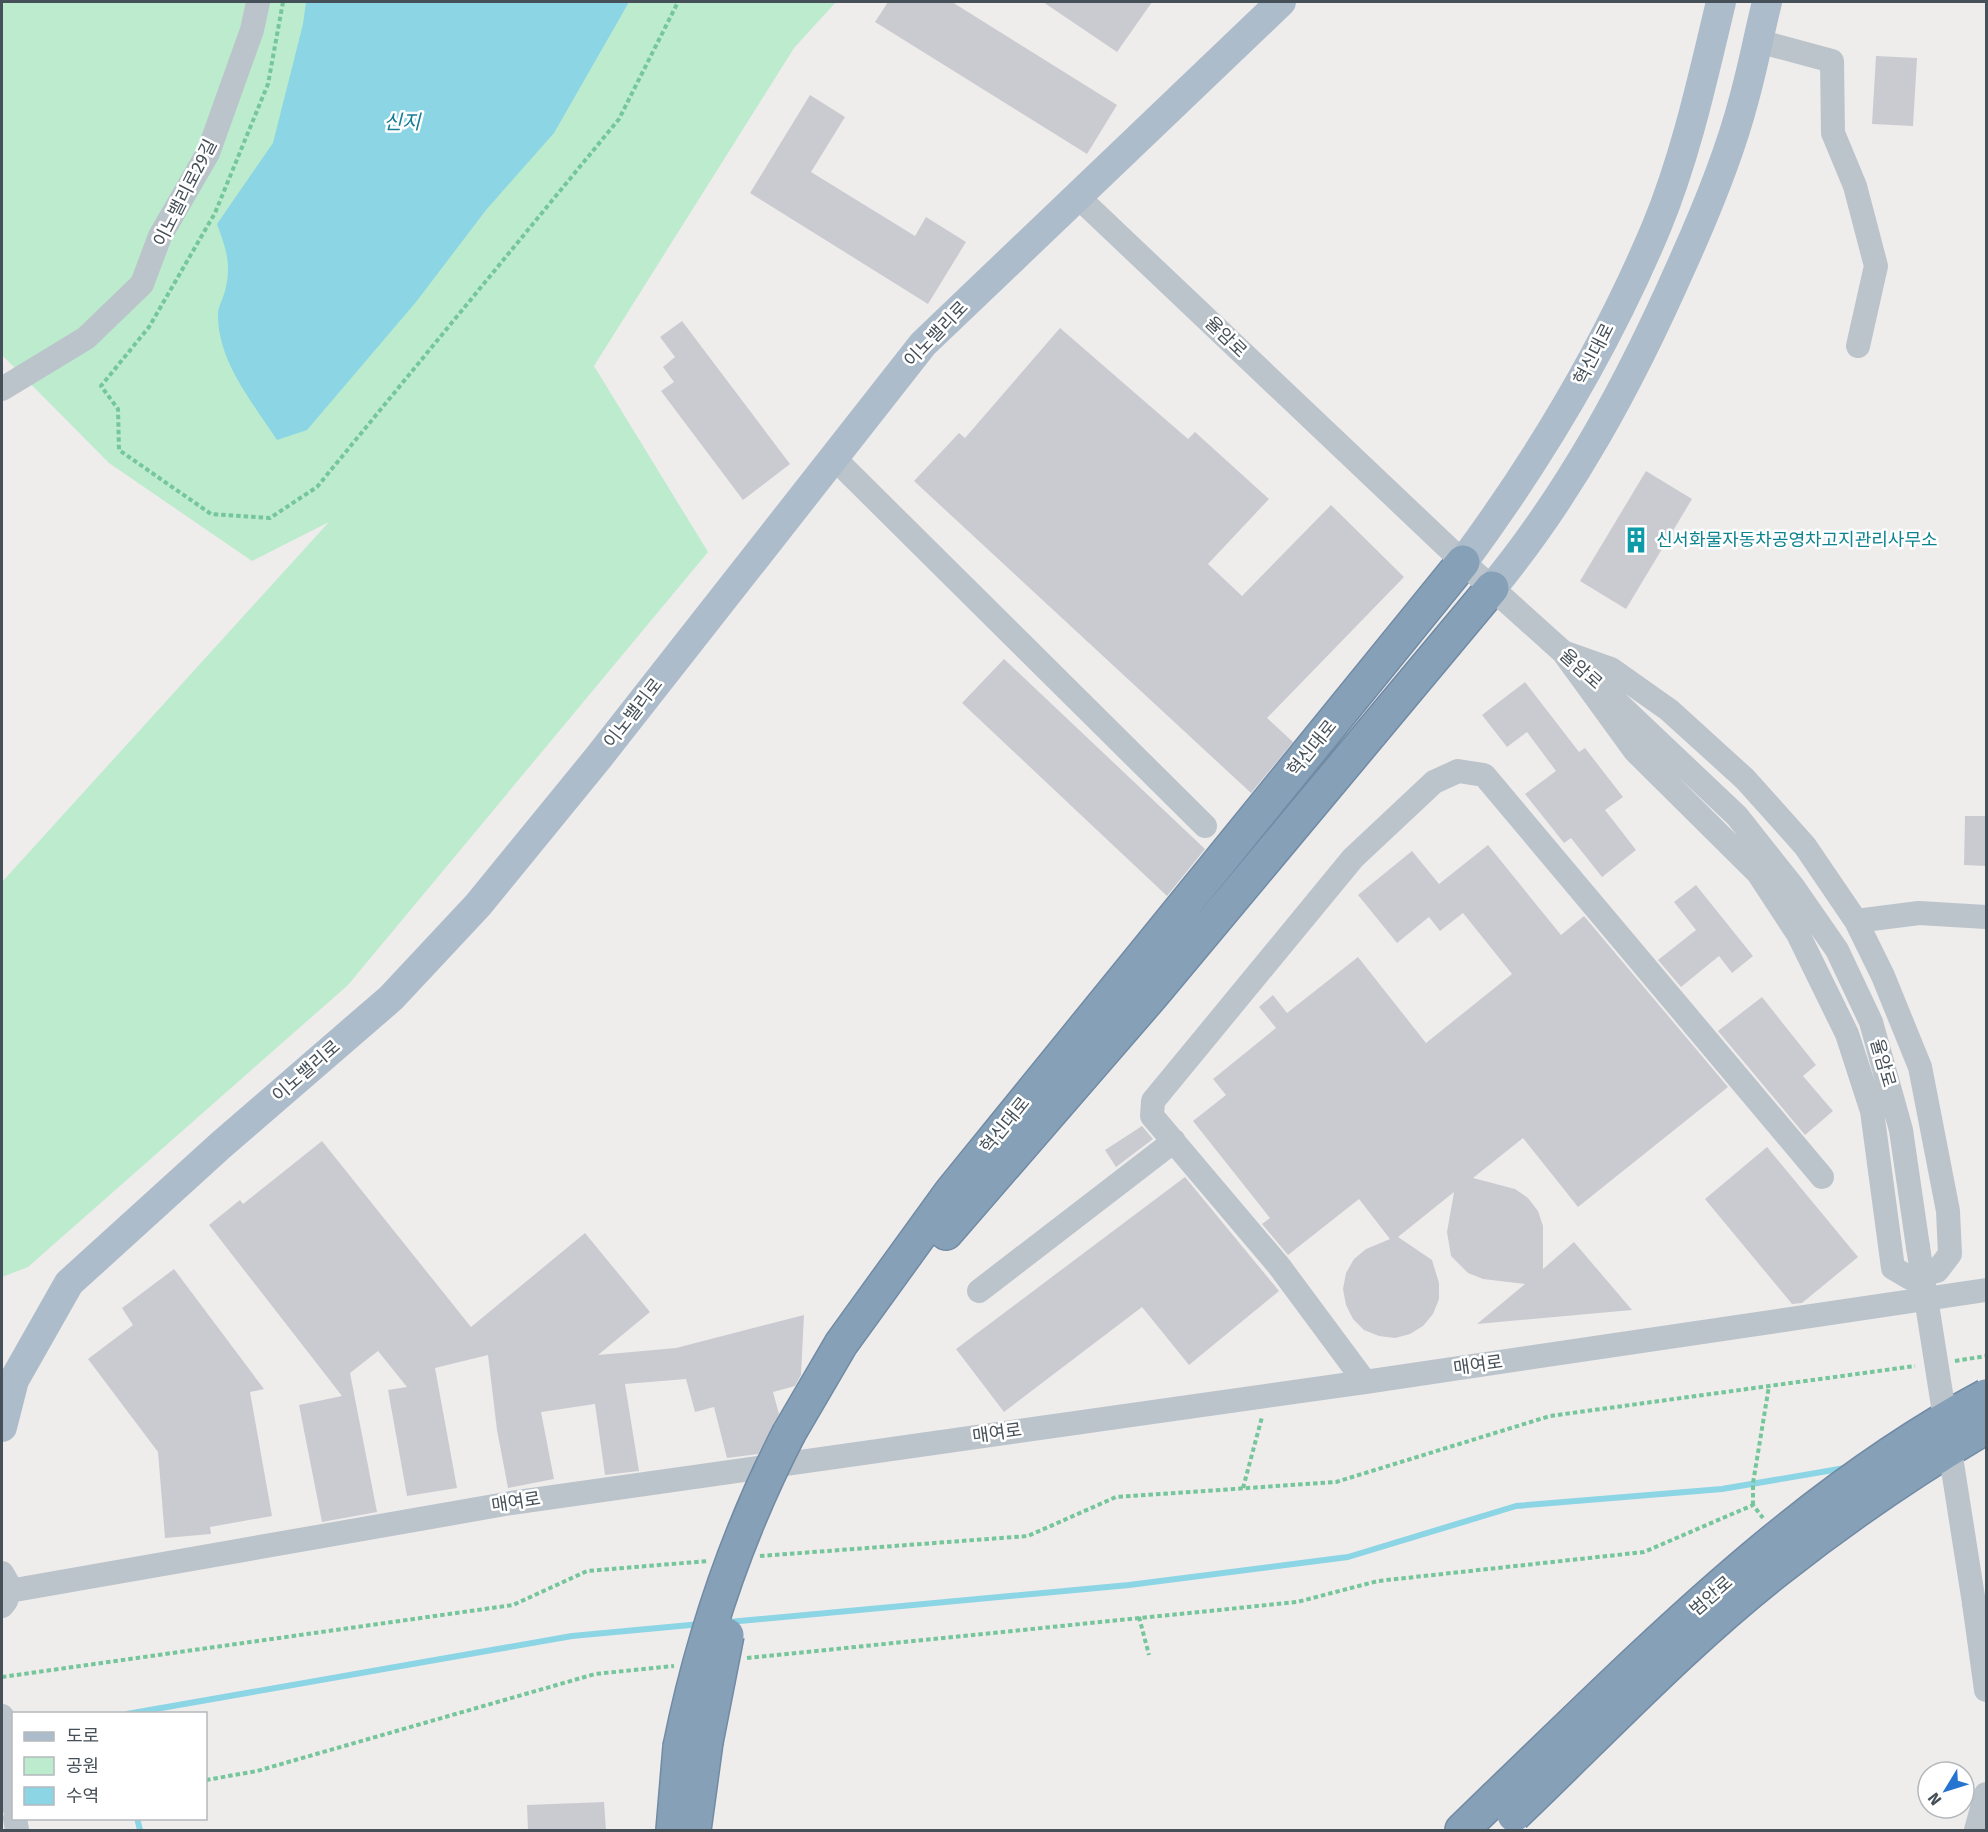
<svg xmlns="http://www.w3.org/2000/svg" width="1988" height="1832" viewBox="0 0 1988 1832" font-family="'Fira Sans','Noto Sans KR',sans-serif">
  <rect width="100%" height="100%" fill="#efecec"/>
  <path fill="#bcebcd" d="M2 2H836L794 48 594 366 708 552 348 985 28 1267 2 1277V882L329 522 252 561 109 463 2 355Z"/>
  <path fill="#8bd5e5" d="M306 2H629L554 133 486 210 416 302 307 430 277 440C253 403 219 363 218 317 217 309 223 299 225 291 232 264 226 249 217 224L273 143 303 24Z"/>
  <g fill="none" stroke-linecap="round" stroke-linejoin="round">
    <path stroke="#8bd5e5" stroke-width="6" d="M729 1622 1129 1585 1348 1557 1516 1506 1722 1489 1845 1468
      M127 1714 572 1636 701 1624
      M137 1818 140 1830"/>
  </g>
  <path fill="#cacbd1" d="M888 2H952L1117 105 1087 154 875 22Z
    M1043 2H1152L1117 52Z
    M1876 56 1917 58 1913 126 1872 124Z
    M810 95 845 117 811 172 915 236 926 217 966 242 928 304 750 193Z
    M682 321 790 464 743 500 661 391 674 382 663 367 675 357 660 337Z
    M1060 328 1188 439 1195 432 1269 499 1208 564 1242 596 1331 505 1404 577 1267 718 1293 742 1251 793 914 481 959 433 965 438Z
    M1646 471 1692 499 1626 609 1580 581Z
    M1004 659 1205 849 1167 896 962 703Z
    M1525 682 1579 752 1585 748 1623 797 1605 810 1636 850 1602 877 1571 838 1564 843 1525 794 1556 771 1527 732 1507 747 1482 715Z
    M1965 816H1986V866L1964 865Z
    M1488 845 1561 935 1584 916 1728 1087 1578 1207 1523 1138 1473 1178 1515 1189 1528 1198 1538 1211 1543 1226V1269L1574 1242 1632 1310 1477 1324 1525 1284 1483 1279 1468 1273 1451 1256 1447 1232 1454 1192 1398 1237 1432 1260 1439 1283V1299L1433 1314 1423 1326 1410 1334 1395 1338 1379 1336 1364 1330 1353 1319 1346 1305 1343 1289 1346 1273 1354 1259 1366 1249 1390 1239 1359 1199 1288 1255 1262 1224 1270 1218 1193 1121 1226 1095 1213 1079 1276 1028 1259 1007 1273 995 1287 1013 1358 957 1426 1043 1512 974 1463 913 1440 931 1429 917 1397 943 1358 895 1412 851 1439 884Z
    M1696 885 1753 956 1732 973 1719 956 1681 987 1658 960 1696 930 1674 902Z
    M1762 997 1816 1065 1803 1076 1833 1111 1805 1135 1718 1031Z
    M1142 1126 1153 1139 1116 1167 1105 1150Z
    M322 1141 471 1327 585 1233 650 1312 598 1355 676 1348 804 1315 801 1375 795 1386 773 1392 779 1414 758 1454 727 1458 714 1407 695 1412 686 1379 625 1384 639 1471 605 1475 595 1404 541 1412 554 1479 508 1488 497 1430 488 1355 435 1368 457 1488 407 1496 388 1390 407 1387 378 1351 350 1373 377 1512 322 1522 299 1405 342 1396 209 1225 240 1200 243 1204Z
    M1767 1147 1858 1257 1802 1303 1792 1304 1705 1199Z
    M1185 1177 1279 1291 1189 1365 1142 1307 1004 1412 956 1349Z
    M174 1269 264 1389 250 1392 272 1516 210 1527 211 1534 165 1538 158 1452 88 1359 133 1325 122 1308Z
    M604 1802 606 1830H528L527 1805Z"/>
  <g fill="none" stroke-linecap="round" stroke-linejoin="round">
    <g stroke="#718ba4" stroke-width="36">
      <path id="highway" d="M946 1233 1153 994 1492 588
        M789 1433 841 1344 951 1192 1463 562
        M673 1830 680 1747
        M694 1830 706 1742
        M1462 1830 1495 1798"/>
    </g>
    <path stroke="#76c69c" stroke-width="4" stroke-dasharray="4.5 3" stroke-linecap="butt" d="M283 2 268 84 215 213 149 327 101 386 118 409 119 450 211 514 270 518 317 487 619 119 678 2
      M1955 1361 1986 1356
      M1243 1488 1262 1417
      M1753 1505V1483L1769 1386
      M760 1556 1028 1536 1116 1497 1336 1482 1550 1416 1915 1366
      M1139 1617 1149 1655
      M747 1658 1297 1602 1378 1581 1644 1552 1753 1505 1763 1518
      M2 1677 513 1605 587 1571 708 1561
      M206 1780 257 1771 595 1674 674 1666"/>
    <path stroke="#bbc4cb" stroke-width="24" d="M1758 41 1832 61 1833 133 1855 186 1876 266 1858 346
      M1077 196 1463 562 1574 662
      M2 389 86 338 142 284 160 236 208 153 252 30 258 2
      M833 457 1205 826
      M1563 652 1611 669 1669 710 1745 779 1805 846 1856 921 1883 976 1920 1067 1948 1211 1950 1254 1937 1271 1910 1278 1893 1268 1872 1111 1847 1034 1798 934 1758 873 1635 751Z
      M1606 692 1737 816 1794 888 1837 950 1871 1022 1901 1130 1918 1247
      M1856 921 1919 913 1986 917
      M979 1291 1174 1141
      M1365 1382 1279 1266 1152 1116 1153 1101 1353 858 1434 782 1458 771 1484 775 1822 1177
      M2 1573 10 1587 6 1601 2 1606
      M9 1591 511 1503 1365 1382 1986 1290
      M1974 1603 1986 1690
      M15 1818 17 1830
      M1976 1830 1986 1794"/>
    <path stroke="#adbcca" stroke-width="30" d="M1463 562C1539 459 1606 347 1656 228 1686 156 1703 77 1721 2
      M1492 588C1571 492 1630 382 1680 269 1705 214 1729 157 1744 99 1753 67 1759 34 1767 2
      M2 1427 14 1380 69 1283 221 1145 391 998 478 905 598 758 923 344 1281 2"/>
    <use href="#highway" stroke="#86a0b8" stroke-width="33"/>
    <g stroke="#718ba4" stroke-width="36" stroke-linecap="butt">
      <path id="highway-bridge" d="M706 1742 727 1635
        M680 1747C702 1637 738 1532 789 1433
        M1495 1798C1647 1652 1800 1495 1986 1396
        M1514 1815C1601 1732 1685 1642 1780 1568 1846 1516 1915 1469 1986 1427"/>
    </g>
    <path stroke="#bbc4cb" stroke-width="24" d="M1918 1247 1974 1603
      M2 1716 14 1807"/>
    <use href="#highway-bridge" stroke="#86a0b8" stroke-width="33"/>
  </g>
  <defs>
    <g id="building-bare" transform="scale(2.07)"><path d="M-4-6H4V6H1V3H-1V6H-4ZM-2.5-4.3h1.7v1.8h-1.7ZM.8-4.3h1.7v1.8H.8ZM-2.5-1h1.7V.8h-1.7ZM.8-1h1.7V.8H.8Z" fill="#0f9aa8" stroke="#fff" stroke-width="2.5" paint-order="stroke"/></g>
  </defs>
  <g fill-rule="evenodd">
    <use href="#building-bare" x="1636" y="540"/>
  </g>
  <g text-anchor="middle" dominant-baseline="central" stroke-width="5" stroke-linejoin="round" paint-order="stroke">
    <g font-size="18" fill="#465058" stroke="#fff">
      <text transform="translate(185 193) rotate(-63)">이노밸리로29길</text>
      <text transform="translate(936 334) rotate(-46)">이노밸리로</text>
      <text transform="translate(1226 337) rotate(44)">율암로</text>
      <text transform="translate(1594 354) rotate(-63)">혁신대로</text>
      <text transform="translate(1581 669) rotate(42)">율암로</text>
      <text transform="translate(633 713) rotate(-52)">이노밸리로</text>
      <text transform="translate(1312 748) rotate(-51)">혁신대로</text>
      <text transform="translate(1883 1063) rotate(74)">율암로</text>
      <text transform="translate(306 1071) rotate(-41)">이노밸리로</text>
      <text transform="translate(1005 1125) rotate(-51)">혁신대로</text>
      <text transform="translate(1478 1365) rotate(-8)">매여로</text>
      <text transform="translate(997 1433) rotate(-8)">매여로</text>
      <text transform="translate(516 1502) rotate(-9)">매여로</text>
      <text transform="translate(1711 1596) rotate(-41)">범안로</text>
    </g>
    <g font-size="18" fill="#0d838f" stroke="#fff" text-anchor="start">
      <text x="1656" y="540">신서화물자동차공영차고지관리사무소</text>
    </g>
    <g font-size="20" font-style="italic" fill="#157d94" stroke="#fff">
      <text x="402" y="122">신지</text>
    </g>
  </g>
  <rect width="1988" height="1832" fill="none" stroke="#465058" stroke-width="6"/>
  <rect x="12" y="1712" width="195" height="108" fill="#ffffff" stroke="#b5b9bc" stroke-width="1.5"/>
  <rect x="24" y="1732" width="30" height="9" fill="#adbcca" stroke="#b5b9bc" stroke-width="1.5"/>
  <text x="66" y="1742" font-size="18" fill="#465058">도로</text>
  <rect x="24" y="1757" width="30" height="18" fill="#bcebcd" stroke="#b5b9bc" stroke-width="1.5"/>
  <text x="66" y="1772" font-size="18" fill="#465058">공원</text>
  <rect x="24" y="1787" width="30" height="18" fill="#8bd5e5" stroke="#b5b9bc" stroke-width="1.5"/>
  <text x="66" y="1802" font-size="18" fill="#465058">수역</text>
  <g transform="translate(1946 1790) rotate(232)"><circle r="28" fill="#ffffff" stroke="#b5b9bc" stroke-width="1.5"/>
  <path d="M0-4.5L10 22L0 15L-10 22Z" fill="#2474d0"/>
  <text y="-9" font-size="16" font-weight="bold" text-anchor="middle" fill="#465058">N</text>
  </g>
</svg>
